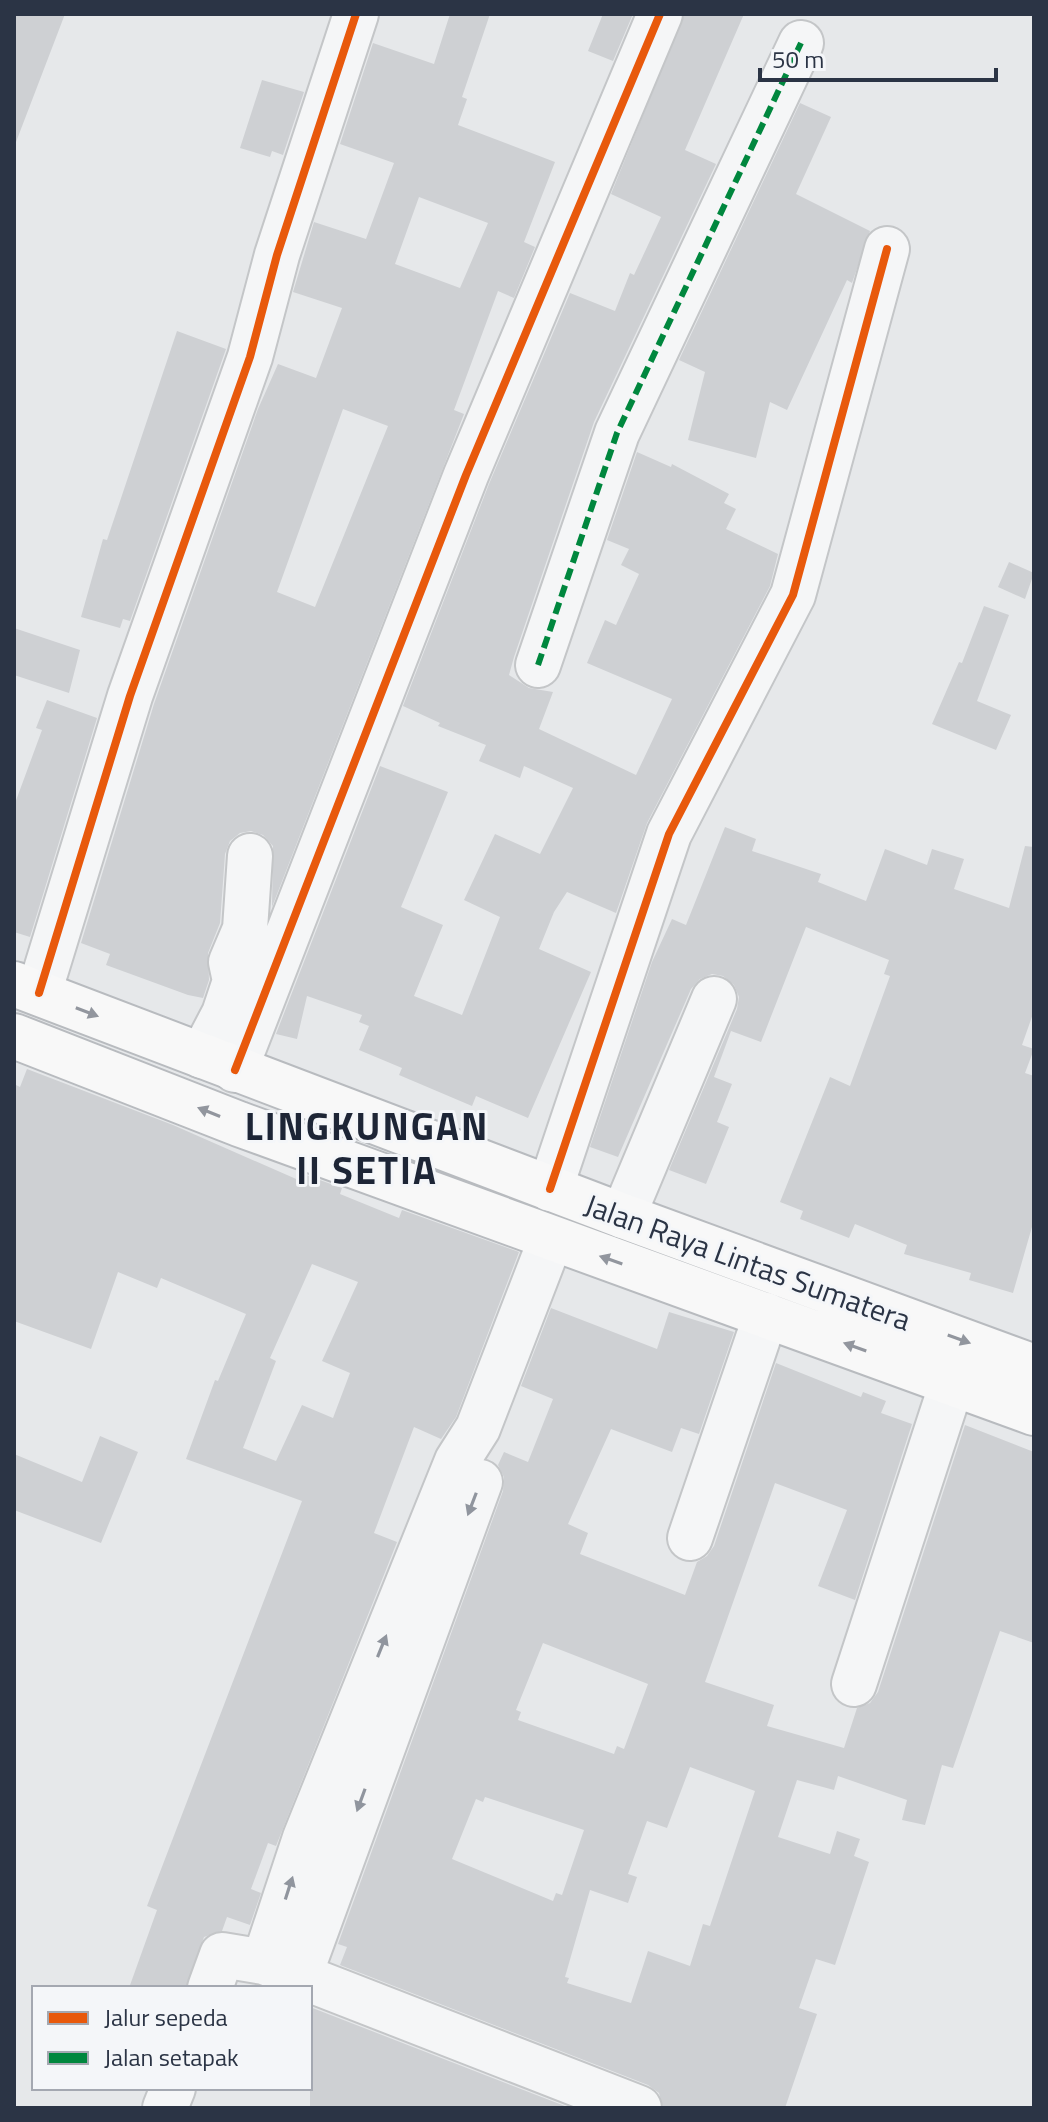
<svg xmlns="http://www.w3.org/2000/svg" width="1048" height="2122" viewBox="0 0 1048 2122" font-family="'Titillium Web',sans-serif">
  <rect width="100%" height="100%" fill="#e6e8ea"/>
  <path fill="#ced0d3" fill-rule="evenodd" d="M14 14H65L16 142H14Z
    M450 14H490L462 97 467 99 458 125 555 162 524 242 535 247 514 298 498 291 454 410 464 414 272 907 273 846 263 835 251 831 240 833 230 841 225 854 220 923 208 953 209 980 203 998 188 995 106 965 110 954 81 943 154 704 258 409 278 364 316 378 342 308 293 292 314 222 366 239 394 163 340 144 373 43 434 64ZM419 197 488 223 460 288 395 264ZM343 409 388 426 315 607 277 592Z
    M603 14H633L613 61 588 51Z
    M684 14H744L685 150 716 164 594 422 514 657 509 675 529 688 553 692 539 729 636 775 672 699 587 663 605 620 616 625 639 574 621 565 629 549 607 540 637 452 671 467 672 464 729 494 724 503 736 509 726 529 778 554 770 586 647 823 616 913 567 892 554 912 539 949 591 972 528 1118 476 1096 472 1106 399 1075 402 1068 359 1050 369 1026 359 1022 362 1015 307 996 297 1039 276 1034 380 766 448 792 401 907 443 925 414 996 462 1015 500 917 464 900 495 834 540 854 573 788 524 766 520 778 479 761 486 745 438 726 440 723 403 706 489 484 570 293 615 311 630 273 634 275 661 217 611 194Z
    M262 80 304 92 283 155 272 151 270 157 240 148Z
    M800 103 831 117 796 194 870 231 852 283 847 280 787 410 770 402 756 458 688 440 705 372 679 360Z
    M177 331 226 349 130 621 123 619 120 628 81 617 103 539 107 540Z
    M1009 562 1034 573 1025 599 998 587Z
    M984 606 1009 615 977 701 1011 715 996 750 932 724 959 662 962 663Z
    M14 628 80 650 69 693 14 675Z
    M47 700 97 718 30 937 14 932V806L42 730 36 728Z
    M725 827 756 839 752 851 821 874 818 882 866 901 885 849 927 865 932 849 964 859 954 889 1009 908 1025 846 1034 847V1011L1022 1045 1034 1049 1025 1073 1034 1076V1220L1013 1293 969 1280 971 1273 904 1254 907 1245 855 1224 849 1238 800 1219 803 1211 780 1202 830 1077 850 1086 890 976 884 974 889 960 806 927 761 1042 731 1031 714 1077 732 1084 717 1122 729 1127 706 1184 669 1170 737 1009 739 997 734 985 723 976 712 974 700 979 691 989 618 1157 590 1147 652 962 672 919 686 925Z
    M27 1069 173 1125 303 1182 306 1175 342 1188 340 1194 399 1218 402 1210 519 1252 456 1417 441 1439 414 1427 374 1533 397 1542 276 1846 268 1843 251 1889 261 1893 250 1925 227 1917 222 1931 204 1937 186 1988H129L157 1910 147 1906 302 1501 186 1459 215 1380 218 1381 246 1314 161 1278 157 1288 118 1272 91 1349 14 1321V1084L20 1087ZM312 1264 358 1282 322 1361 350 1373 333 1418 302 1405 276 1461 243 1448 276 1361 270 1358Z
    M551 1308 657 1349 669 1312 734 1332 699 1434 681 1428 672 1452 611 1429 568 1524 588 1533 580 1554 685 1595 697 1562 707 1556 714 1546 776 1363 861 1397 863 1392 886 1401 881 1413 912 1424 855 1600 818 1586 847 1510 775 1483 705 1682 774 1705 767 1726 844 1748 857 1708 870 1703 878 1692 965 1425 1034 1452V1643L1000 1631 953 1768 942 1765 925 1825 902 1820 907 1800 838 1776 834 1790 797 1780 778 1837 830 1854 837 1831 860 1839 854 1856 869 1862 835 1965 816 1959 799 2008 817 2014 785 2108H663L659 2093 648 2085 340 1965 347 1947 338 1944 503 1491 504 1477 498 1465 504 1452 528 1462 553 1399 521 1386ZM543 1643 648 1684 624 1749 617 1746 614 1754 518 1720 521 1712 516 1710ZM690 1767 755 1791 710 1926 703 1924 690 1966 648 1951 631 2003 567 1983 569 1978 565 1977 590 1890 628 1903 637 1877 628 1874 647 1821 667 1828ZM485 1797 584 1830 562 1895 556 1893 553 1901 452 1859 476 1799 483 1802Z
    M100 1436 138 1452 101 1543 14 1510V1454L82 1482Z
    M310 2007 570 2108H310Z"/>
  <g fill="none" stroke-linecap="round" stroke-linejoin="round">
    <g stroke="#c4c6c8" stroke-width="48">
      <path id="minor" d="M538 665 617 433 801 43
        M39 993 130 696 250 357 277 255 356 14
        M202 1056 224 1014 235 981 231 962 245 929 250 856
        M235 1070 466 475 660 14
        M550 1189 669 834 793 595 887 249
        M623 1216 714 999
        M690 1538 766 1315
        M854 1684 952 1383
        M264 1962 305 1838 457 1461 478 1428 551 1239
        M299 1977 480 1482
        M210 1988 222 1955 264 1962 639 2108
        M165 2108 173 2088"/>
    </g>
    <g stroke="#b8bbbf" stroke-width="48">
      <path id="highway" d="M14 984 623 1216 1034 1367
        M14 1036 239 1124 1034 1413"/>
    </g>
    <use href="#minor" stroke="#f5f6f7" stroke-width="44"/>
    <use href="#highway" stroke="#f8f8f8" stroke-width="44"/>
    <path stroke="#00873e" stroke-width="6" stroke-dasharray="12 6" stroke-linecap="butt" d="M538 665 617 433 801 43"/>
    <g stroke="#f4f6f9" stroke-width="13">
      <path id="cycleway" d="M39 993 130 696 250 357 277 255 356 14
        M235 1070 466 475 660 14
        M550 1189 669 834 793 595 887 249"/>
    </g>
    <use href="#cycleway" stroke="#e8590c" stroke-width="8"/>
  </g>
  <defs><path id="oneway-solid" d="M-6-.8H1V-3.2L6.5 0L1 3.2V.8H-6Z" transform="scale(2)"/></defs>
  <g fill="#92969e">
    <use href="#oneway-solid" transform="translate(87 1012) rotate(21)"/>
    <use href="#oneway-solid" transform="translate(209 1112) rotate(-158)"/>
    <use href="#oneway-solid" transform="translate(611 1260) rotate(-161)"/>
    <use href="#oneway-solid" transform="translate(959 1339) rotate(20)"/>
    <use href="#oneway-solid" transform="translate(855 1347) rotate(-160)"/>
  </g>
  <g fill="#90959e">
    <use href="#oneway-solid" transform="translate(472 1504) rotate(111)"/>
    <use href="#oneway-solid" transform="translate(382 1646) rotate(-68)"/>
    <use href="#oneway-solid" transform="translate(361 1800) rotate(110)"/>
    <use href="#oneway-solid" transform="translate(289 1888) rotate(-72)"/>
  </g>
  <g text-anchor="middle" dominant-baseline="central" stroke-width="6" stroke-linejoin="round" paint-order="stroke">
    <g font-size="30" fill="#2b3445" stroke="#f4f6f9">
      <text transform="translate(748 1262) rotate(20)">Jalan Raya Lintas Sumatera</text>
    </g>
    <g font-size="38" font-weight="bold" letter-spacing="2" fill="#1d2536" stroke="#f4f6f9">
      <text x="367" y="1126">LINGKUNGAN<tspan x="367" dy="44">II SETIA</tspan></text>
    </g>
  </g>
  <rect width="1048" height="2122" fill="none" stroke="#2b3445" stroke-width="32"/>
  <rect x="32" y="1986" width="280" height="104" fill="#f4f6f9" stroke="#a4a8b1" stroke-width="2"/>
  <rect x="48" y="2012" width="40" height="12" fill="#e8590c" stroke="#a4a8b1" stroke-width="2"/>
  <text x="104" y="2026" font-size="24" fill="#2b3445">Jalur sepeda</text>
  <rect x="48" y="2052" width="40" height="12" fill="#00873e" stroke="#a4a8b1" stroke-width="2"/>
  <text x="104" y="2066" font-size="24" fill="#2b3445">Jalan setapak</text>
  <path d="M760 68v12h236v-12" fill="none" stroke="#2b3445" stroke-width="4"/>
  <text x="772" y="68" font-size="24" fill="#2b3445" stroke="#f4f6f9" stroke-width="6" paint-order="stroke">50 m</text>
</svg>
